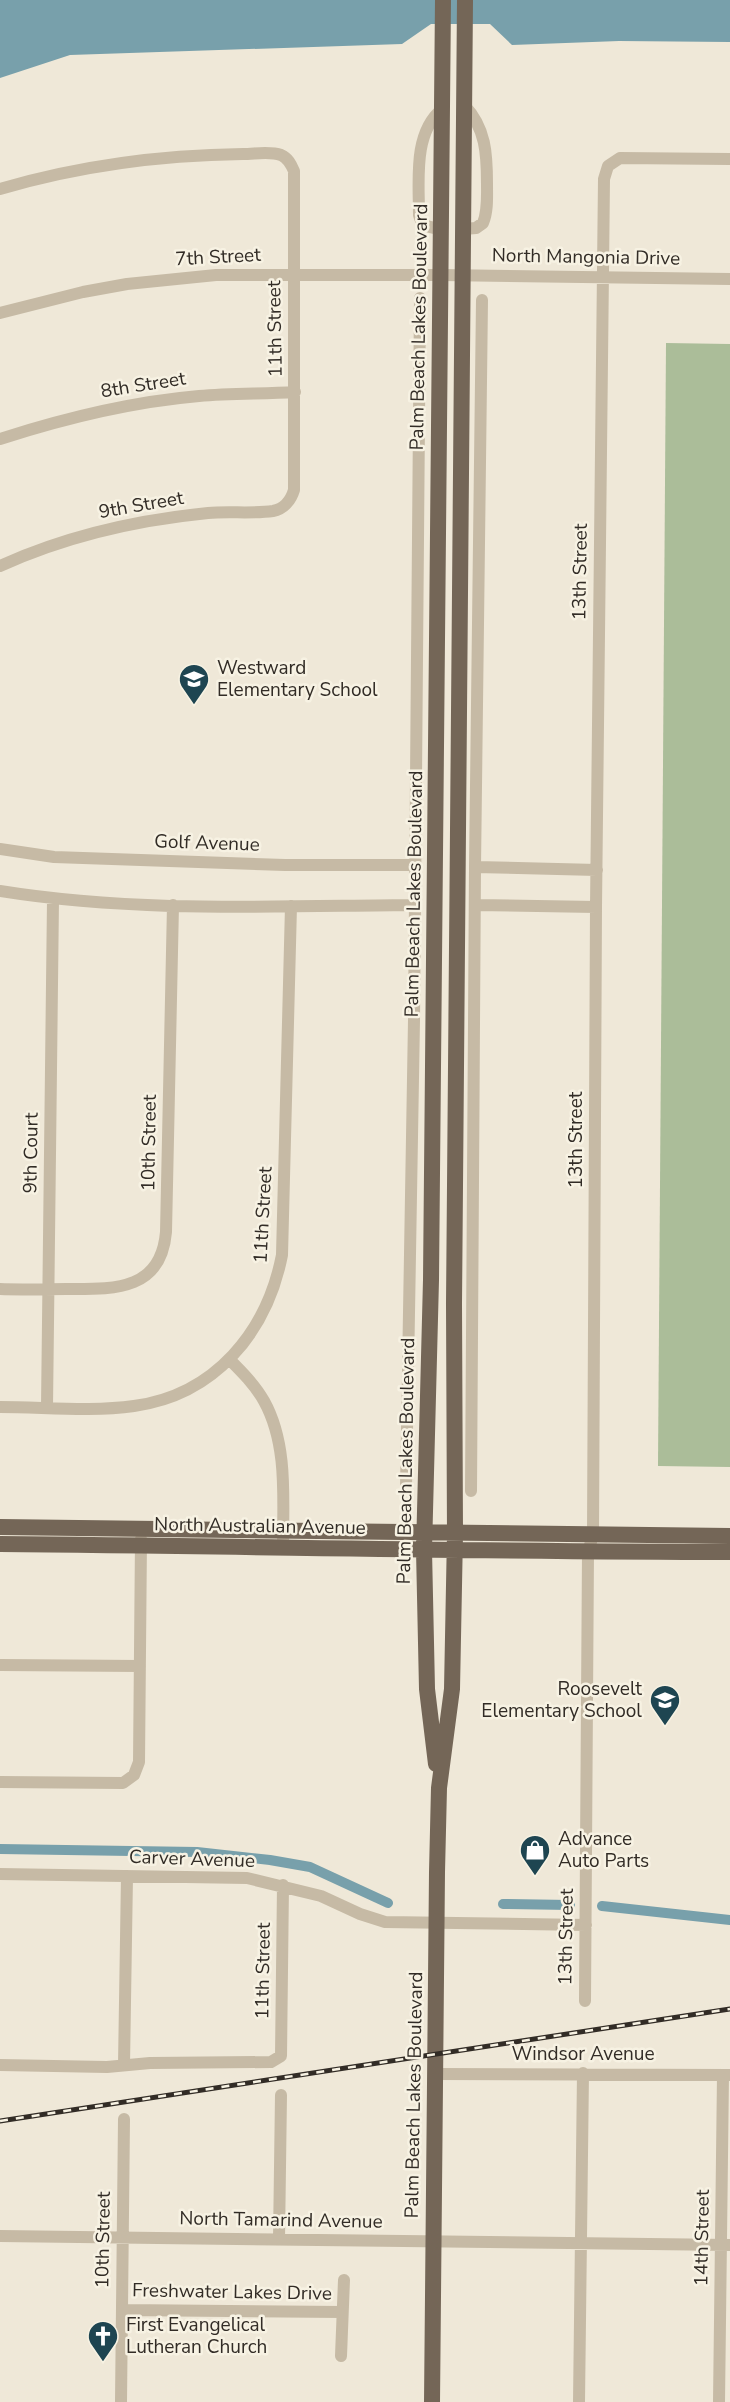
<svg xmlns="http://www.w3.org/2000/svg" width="730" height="2402" viewBox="0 0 730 2402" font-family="'Nunito Sans',sans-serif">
  <rect width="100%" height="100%" fill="#efe8d8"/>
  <path fill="#abbd99" d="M666 343 730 344V1467L658 1466Z"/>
  <path fill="#78a0ab" d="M0 0H730V42L619 41 512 45 490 24H431L402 44 70 55 0 78Z"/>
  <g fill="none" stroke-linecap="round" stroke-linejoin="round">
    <path stroke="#78a0ab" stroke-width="10" d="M0 1849 197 1852 270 1860 310 1867 388 1903
      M503 1904 570 1905
      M602 1906 730 1920"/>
    <path stroke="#c6baa5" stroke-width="12" d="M0 189C78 166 162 155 243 154 255 154 270 151 281 155 288 158 291 164 294 171V490C291 500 284 509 273 511 252 514 229 511 208 513 137 520 66 536 0 566
      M441 229C429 227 422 227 419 215 419 180 413 133 442 109
      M464 229 476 228 483 223C488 211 487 197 487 184 487 154 486 128 464 105
      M0 313 83 292 127 284 216 275H441L730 279
      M0 439C65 418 130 402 199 396 231 393 263 394 295 392
      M0 849 54 857 285 865H414
      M475 867 597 870
      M0 891C136 913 276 906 414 905
      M475 905 596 907
      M0 1289C22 1290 44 1289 66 1289 112 1289 161 1292 166 1232L173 905
      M229 1359C242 1372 255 1385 264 1401 288 1444 283 1499 283 1546
      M0 1407C44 1407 91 1412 134 1406 215 1395 267 1332 282 1255L291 906
      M47 1407 53 900
      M406 1488 414 1020 420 298
      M471 1491 475 867 482 300
      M0 1665 140 1666
      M0 1782 123 1783 134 1775 139 1762 141 1539
      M0 1874 247 1878 321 1896 360 1914 385 1922 586 1925
      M585 2001 588 1552 593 1535 596 907 604 179 608 166 620 158 730 159
      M0 2065 107 2067 150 2063 271 2062 281 2056 283 1885
      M124 2065 127 1876
      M436 2074 729 2075
      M0 2236 730 2245
      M279 2239 281 2095
      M122 2310 342 2312
      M341 2356 344 2280
      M121 2402 124 2119
      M579 2402 583 2073
      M719 2402 723 2075"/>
    <path stroke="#746657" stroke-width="16" d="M0 1527 730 1536
      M0 1544C243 1546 487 1552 730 1552
      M436 1764 427 1689 424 1550 431 1280 443 0
      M432 2402 437 1872 439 1788 452 1689 455 1534 454 1304 465 0"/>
    <g stroke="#322c26" stroke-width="5">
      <path id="rail" d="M0 2121 730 2009"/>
    </g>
    <use href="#rail" stroke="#f7f2e3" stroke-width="2.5" stroke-dasharray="8" stroke-linecap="butt"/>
  </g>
  <defs>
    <g id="school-pin" transform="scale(1.575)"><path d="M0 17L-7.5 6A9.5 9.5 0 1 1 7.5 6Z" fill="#1e4551" stroke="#f7f2e3"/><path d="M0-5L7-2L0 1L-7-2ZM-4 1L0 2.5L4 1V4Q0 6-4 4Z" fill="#fff"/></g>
    <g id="shop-pin" transform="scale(1.575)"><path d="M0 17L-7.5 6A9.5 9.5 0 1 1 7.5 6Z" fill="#1e4551" stroke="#f7f2e3"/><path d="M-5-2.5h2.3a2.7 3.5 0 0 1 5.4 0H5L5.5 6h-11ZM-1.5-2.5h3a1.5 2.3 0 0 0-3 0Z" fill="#fff"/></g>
    <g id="church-pin" transform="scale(1.575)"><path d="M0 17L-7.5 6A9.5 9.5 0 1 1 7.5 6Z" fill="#1e4551" stroke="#f7f2e3"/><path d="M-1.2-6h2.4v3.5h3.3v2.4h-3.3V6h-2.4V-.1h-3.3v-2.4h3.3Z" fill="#fff"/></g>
  </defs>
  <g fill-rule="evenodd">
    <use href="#school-pin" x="194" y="679"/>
    <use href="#school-pin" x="665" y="1700"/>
    <use href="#shop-pin" x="535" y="1850"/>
    <use href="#church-pin" x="103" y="2336"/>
  </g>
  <g text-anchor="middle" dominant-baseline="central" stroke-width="5" stroke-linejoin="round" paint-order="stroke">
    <g font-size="19" fill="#322c26" stroke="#f7f2e3">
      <text transform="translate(218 257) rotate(-3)">7th Street</text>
      <text transform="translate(586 257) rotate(1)">North Mangonia Drive</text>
      <text transform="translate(419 327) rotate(-89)">Palm Beach Lakes Boulevard</text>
      <text transform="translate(275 329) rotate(-91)">11th Street</text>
      <text transform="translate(143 385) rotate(-9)">8th Street</text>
      <text transform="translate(141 505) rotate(-10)">9th Street</text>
      <text transform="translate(580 572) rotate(-89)">13th Street</text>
      <text transform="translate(207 843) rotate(2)">Golf Avenue</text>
      <text transform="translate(414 894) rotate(-89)">Palm Beach Lakes Boulevard</text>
      <text transform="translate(576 1140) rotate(-90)">13th Street</text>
      <text transform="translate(149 1143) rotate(-89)">10th Street</text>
      <text transform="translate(31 1153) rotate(-89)">9th Court</text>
      <text transform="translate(263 1215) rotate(-87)">11th Street</text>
      <text transform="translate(406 1461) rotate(-89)">Palm Beach Lakes Boulevard</text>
      <text transform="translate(260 1526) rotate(1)">North Australian Avenue</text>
      <text transform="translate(192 1859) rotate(2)">Carver Avenue</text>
      <text transform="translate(566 1937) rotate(-89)">13th Street</text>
      <text transform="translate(263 1971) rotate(-89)">11th Street</text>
      <text x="583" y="2054">Windsor Avenue</text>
      <text transform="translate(414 2095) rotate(-89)">Palm Beach Lakes Boulevard</text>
      <text transform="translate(281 2220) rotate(1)">North Tamarind Avenue</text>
      <text transform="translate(702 2238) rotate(-89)">14th Street</text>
      <text transform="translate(103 2240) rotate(-89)">10th Street</text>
      <text transform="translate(232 2292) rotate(1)">Freshwater Lakes Drive</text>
    </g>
    <g font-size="19" fill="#322c26" stroke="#f7f2e3" text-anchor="start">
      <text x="217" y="668">Westward<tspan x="217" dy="22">Elementary School</tspan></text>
      <text x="642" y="1689" text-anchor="end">Roosevelt<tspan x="642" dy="22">Elementary School</tspan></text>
      <text x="558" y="1839">Advance<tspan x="558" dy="22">Auto Parts</tspan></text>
      <text x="126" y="2325">First Evangelical<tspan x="126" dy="22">Lutheran Church</tspan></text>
    </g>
  </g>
</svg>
